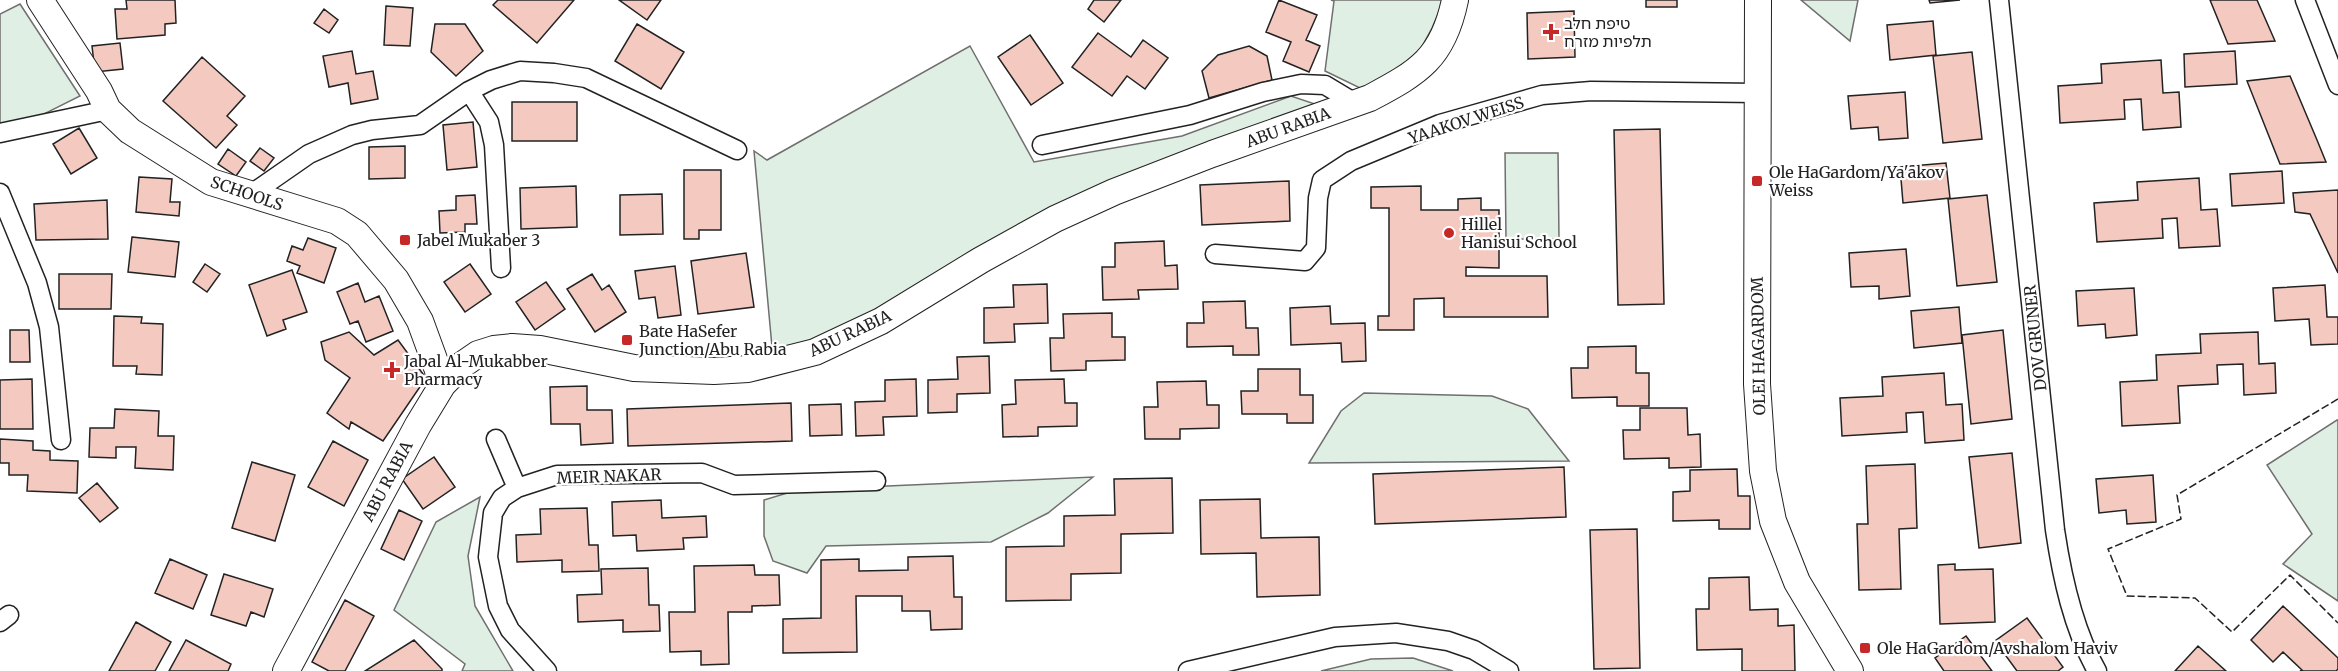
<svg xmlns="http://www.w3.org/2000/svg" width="2338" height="671" viewBox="0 0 2338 671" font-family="Merriweather,'Noto Sans Hebrew',serif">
  <rect width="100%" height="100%" fill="#fff"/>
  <path fill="#e0efe3" stroke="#6f6f6f" stroke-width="1.5" d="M1331 0H1444L1432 28 1414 61 1362 89 1325 71 1334 1Z
    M1801 0H1858L1850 41Z
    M20 4 80 96 0 136V14Z
    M970 46 1034 162 1182 136 1291 96 1318 105 851 328 784 351 772 347 754 151 767 160Z
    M1505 153H1558L1559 239H1506Z
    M1364 393 1492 396 1528 409 1569 461 1309 463 1341 411Z
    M2337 420H2338V601L2283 564 2312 534 2267 465Z
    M1093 477 1048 513 991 542 826 546 807 573 773 561 764 536V500L797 490Z
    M480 497 468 556 475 606 513 671H462L465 664 394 610 436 522Z
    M1413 658 1453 671H1321L1371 659Z"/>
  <path fill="#f3c9c0" stroke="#222" stroke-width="1.5" d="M126 0H175L176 23 165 24V35L117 39 115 9H127Z
    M498 0H574L537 43 493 5Z
    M619 0H661L647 20Z
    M1094 0H1121L1104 22 1088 9Z
    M1279 0 1317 15 1306 40 1320 46 1309 72 1283 61 1291 42 1266 32Z
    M1646 0H1677V7H1646Z
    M1929 0H1960L1930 3Z
    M2210 0H2257L2275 41 2228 44Z
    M386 6 413 8 410 46 384 45Z
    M324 9 338 20 329 33 314 23Z
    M1574 11 1575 57 1528 59 1527 13Z
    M1933 21 1936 55 1890 60 1887 25Z
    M435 24H465L483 51 456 76 431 52Z
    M637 24 684 52 661 89 615 61Z
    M1098 33 1131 57 1143 40 1168 58 1145 89 1127 76 1112 96 1072 67Z
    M1030 35 1063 83 1031 105 998 57Z
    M120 43 123 69 95 72 92 46Z
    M1249 46 1267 56 1272 80 1209 98 1202 71 1218 55Z
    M352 51 356 74 373 71 378 99 351 104 348 83 329 87 323 56Z
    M2235 51 2237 84 2185 87 2184 54Z
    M1972 52 1982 139 1943 143 1933 56Z
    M202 57 245 96 227 116 237 125 216 148 163 101Z
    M2161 60 2163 93 2179 92 2181 127 2143 130 2141 99 2124 100 2125 119 2060 123 2058 86 2102 83 2101 64Z
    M2290 76 2317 140 2326 162 2280 164 2247 81Z
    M1905 92 1908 138 1879 140 1878 127 1851 129 1848 96Z
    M512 102H577V141H512Z
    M473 122 477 167 447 170 443 125Z
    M79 128 97 158 71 174 53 144Z
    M1660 129 1664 304 1618 305 1614 130Z
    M405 146V178L369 179V147Z
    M260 148 274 158 264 171 250 161Z
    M228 149 246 162 236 176 218 164Z
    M1946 163 1950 198 1903 203 1900 167Z
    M684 170H721V230H699V239H684Z
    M2282 171 2284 203 2232 206 2230 174Z
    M139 177 172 179 170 202H180L179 216 136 212Z
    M2199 178 2201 210 2217 209 2220 246 2179 248 2177 218 2162 219 2163 238 2097 242 2094 203 2138 200 2137 182Z
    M1289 181 1290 221 1202 225 1200 185Z
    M576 186 577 227 521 229 520 188Z
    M1421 186V210H1458V199L1481 198V210H1499V268L1466 267V276H1547L1548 317H1444V298L1414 299V330H1378V316H1389V208H1371V187Z
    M2338 190V273L2310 214 2295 212 2293 193Z
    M662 194 663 234 620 235V195Z
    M475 195 477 224H465V232L440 233 439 211 456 210V196Z
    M1987 195 1997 282 1957 286 1948 199Z
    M107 200 108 239 36 240 34 204Z
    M132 237 179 242 175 277 128 272Z
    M308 238 336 248 324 283 297 273 300 266 287 261 292 246 303 250Z
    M1164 241 1165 266 1177 265 1178 289 1138 290 1139 299 1103 300 1102 267H1115V243Z
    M1906 249 1910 296 1879 299V286L1851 287 1849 253Z
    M746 253 754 307 698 314 691 261Z
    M205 264 220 274 207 292 193 282Z
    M470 264 491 294 465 312 444 282Z
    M675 266 681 315 658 318 655 297 639 299 635 271Z
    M292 270 307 312 283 320 286 329 267 336 249 285Z
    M59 274H112L111 309H59Z
    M592 274 602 290 609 285 626 312 595 332 567 289Z
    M546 282 565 309 535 330 516 302Z
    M358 283 365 302 379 296 393 331 366 342 358 321 350 324 337 292Z
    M1047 284 1048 323 1014 324 1015 342 984 343V308L1014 307 1013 285Z
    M2325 285 2327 317H2338V344L2311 345 2309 319 2275 321 2273 288Z
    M2134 288 2137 335 2106 338 2105 324 2078 326 2076 291Z
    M1245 301 1246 328H1258L1259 355H1233V346L1187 347V323H1204L1203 302Z
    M1330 306 1331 324 1365 323 1366 361 1342 362 1341 343 1291 345 1290 308Z
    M1959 307 1962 343 1914 348 1911 311Z
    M1112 313V337H1125V360L1086 361V370L1051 371 1050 338H1064L1063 314Z
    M114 316 142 317 141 323 163 324 162 375 136 374 137 366H113Z
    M10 330H29L30 362H10Z
    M2003 330 2012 419 1971 424 1962 335Z
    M349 332 374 355 398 340 426 378 383 441 351 422 349 429 327 413 350 378 325 360 321 342Z
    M2258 332 2259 364 2275 363 2276 393 2244 395 2243 364 2217 365 2218 384 2178 386 2180 423 2122 426 2120 382 2157 380 2156 355 2201 353 2200 334Z
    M1636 346V373H1649V406H1617V397L1572 398 1571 368H1588V347Z
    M989 356 990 393 957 394V412L928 413V380L958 379 957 357Z
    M1258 369H1300V395H1313V423H1287V414H1242L1241 391H1258Z
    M1944 373 1946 405 1962 404 1964 440 1925 443 1923 412 1906 413 1907 432 1842 436 1840 398 1883 396 1882 377Z
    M32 379 33 429H0V380Z
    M916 379 917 416 883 417 884 435 856 436 855 402 885 401V380Z
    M1064 379 1065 403H1077V426L1038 427V436L1003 437 1002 405 1016 404 1015 380Z
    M1206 381 1207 405H1219V428L1180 429V439H1145L1144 407H1158L1157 382Z
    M587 386V410H612L613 443 581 445 580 424H551L550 387Z
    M791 403 792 441 628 446 627 409Z
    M841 404 842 435 810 436 809 405Z
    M1640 408H1687L1688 435 1700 434 1701 467 1669 468V458L1624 459 1623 430H1640Z
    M115 409 159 411 158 436H174L173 470 135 468 136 447H116V458L89 457 90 428H114Z
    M0 439 33 441V450L50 451V460L78 461 77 493 27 491 28 475H9V463H0Z
    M333 441 368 460 344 506 308 487Z
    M2012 453 2021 543 1979 548 1969 457Z
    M434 457 455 487 423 509 402 479Z
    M252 462 295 475 275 541 232 528Z
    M1915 464 1917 528 1899 529 1901 589 1859 590 1857 524H1868L1866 466Z
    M1564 467 1566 517 1375 524 1373 474Z
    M1737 469 1738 496H1750V529H1719V520L1673 521V492L1690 491V470Z
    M2153 475 2156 522 2127 524 2126 510 2099 513 2096 479Z
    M1172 478 1173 533 1121 534V573L1071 574V600L1006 601V547L1064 546V516L1115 515 1114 479Z
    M97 483 118 508 100 522 79 498Z
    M1260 499 1261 538 1319 537 1320 595 1257 597 1256 553 1201 554 1200 500Z
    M661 500 662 518 706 516 707 537 683 538 684 549 637 551 636 535 613 536 612 502Z
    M587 508 589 545H598L599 571 562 572V560L517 562 516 535 541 534 540 509Z
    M399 510 422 521 404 560 381 549Z
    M1637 529 1640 668 1594 669 1590 530Z
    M953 556 954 597H962V629L931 630 930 611H902V596H856L857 652 783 653V619L821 618V560L859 559V571L908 570V557Z
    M170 559 207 575 193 609 155 593Z
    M1955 564V570L1993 569 1995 622 1940 624 1938 565Z
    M754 565 755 575H779L780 605 752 606V612H728L729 664 701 665V651L670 652 669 612H695L694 566Z
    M648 568 649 605H659L660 631 623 632V620L578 622 577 595 602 594 601 569Z
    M224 574 273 589 264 617 251 612 246 626 211 615Z
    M1749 577 1750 610 1778 609V626L1794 625 1795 671H1742V649L1697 650 1696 609H1709V578Z
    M345 600 374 616 345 671H329L312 662Z
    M2283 606 2338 658V669L2336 671H2300L2302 670 2283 652 2273 662 2251 640Z
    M2027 618 2063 667 2058 671H2017L1995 641Z
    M136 622 171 642 155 671H109Z
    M1966 636 1992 671H1944L1935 658Z
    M186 640 231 664 228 671H169Z
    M414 640 442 669V671H365Z
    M2198 646 2226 671H2175Z"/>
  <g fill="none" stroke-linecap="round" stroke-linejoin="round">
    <g stroke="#222" stroke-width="21">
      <path id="street" d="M1999 0 2055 530C2062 577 2073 629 2097 671
        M2305 0 2338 85
        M469 91 489 122 494 145 501 268
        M0 133 108 110
        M1042 145 1190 115 1263 92 1301 84 1325 85 1355 103
        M0 193 37 283 49 327 61 440
        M250 195 309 154 352 135 372 130 420 125 469 91 491 80 520 71 554 73 586 78 737 150
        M1215 254 1305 261 1316 248 1318 198 1322 180 1351 161 1440 124 1542 95 1591 91 1758 93
        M496 439 517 488
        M0 622 9 615
        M547 671 510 630 498 606 488 557 493 513 502 498 517 488 557 475 702 473 734 485 876 481
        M1188 671 1335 637 1396 633 1448 641 1474 650 1509 671"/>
    </g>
    <g stroke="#222" stroke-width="28">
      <path id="secondary" d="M40 0 99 91 108 110 130 131 211 182 337 221 357 234 396 280 420 321 443 384
        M1758 0 1757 384 1763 471 1773 521 1797 582 1850 671
        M286 671 418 425 443 384 462 365 478 354 494 349 512 347 540 349 634 368 714 371 748 369 815 352 881 321 981 260 1055 219 1114 192 1212 154 1370 98C1419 72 1443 58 1455 0"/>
    </g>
    <use href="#street" stroke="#fff" stroke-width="18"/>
    <use href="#secondary" stroke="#fff" stroke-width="26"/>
    <path stroke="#222" stroke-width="1.5" stroke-dasharray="8 3" stroke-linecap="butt" d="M2338 399 2177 495 2181 519 2108 549 2127 596 2195 598 2232 632 2290 575 2338 623"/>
  </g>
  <g fill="#c62828" stroke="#fff" stroke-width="2">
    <path d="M1548 23h6v6h6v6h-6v6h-6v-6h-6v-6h6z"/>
    <rect x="1751" y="175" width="12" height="12" rx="3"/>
    <circle cx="1449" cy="233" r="6"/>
    <rect x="399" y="234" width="12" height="12" rx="3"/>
    <rect x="621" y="334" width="12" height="12" rx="3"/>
    <path d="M389 361h6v6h6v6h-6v6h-6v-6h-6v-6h6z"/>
    <rect x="1859" y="642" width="12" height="12" rx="3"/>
  </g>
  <g text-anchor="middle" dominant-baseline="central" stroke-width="4.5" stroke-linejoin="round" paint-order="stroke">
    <g font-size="16" fill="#222" stroke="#fff" text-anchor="start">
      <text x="1564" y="23">טיפת חלב<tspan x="1564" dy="18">תלפיות מזרח</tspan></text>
      <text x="1769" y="172">Ole HaGardom/Ya'akov<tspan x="1769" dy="18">Weiss</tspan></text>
      <text x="1461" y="224">Hillel<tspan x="1461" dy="18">Hanisui School</tspan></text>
      <text x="417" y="240">Jabel Mukaber 3</text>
      <text x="639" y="331">Bate HaSefer<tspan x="639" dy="18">Junction/Abu Rabia</tspan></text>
      <text x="404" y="361">Jabal Al-Mukabber<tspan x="404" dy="18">Pharmacy</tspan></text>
      <text x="1877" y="648">Ole HaGardom/Avshalom Haviv</text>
    </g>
    <g font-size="16" fill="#222" stroke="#fff">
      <text transform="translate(1466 120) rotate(-18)">YAAKOV WEISS</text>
      <text transform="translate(1288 127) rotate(-20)">ABU RABIA</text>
      <text transform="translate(247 193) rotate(19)">SCHOOLS</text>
      <text transform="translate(850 333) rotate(-25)">ABU RABIA</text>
      <text transform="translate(2035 338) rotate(-96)">DOV GRUNER</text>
      <text transform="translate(1758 346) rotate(-91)">OLEI HAGARDOM</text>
      <text transform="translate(609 476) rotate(-2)">MEIR NAKAR</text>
      <text transform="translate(387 481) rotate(-62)">ABU RABIA</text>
    </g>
  </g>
</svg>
